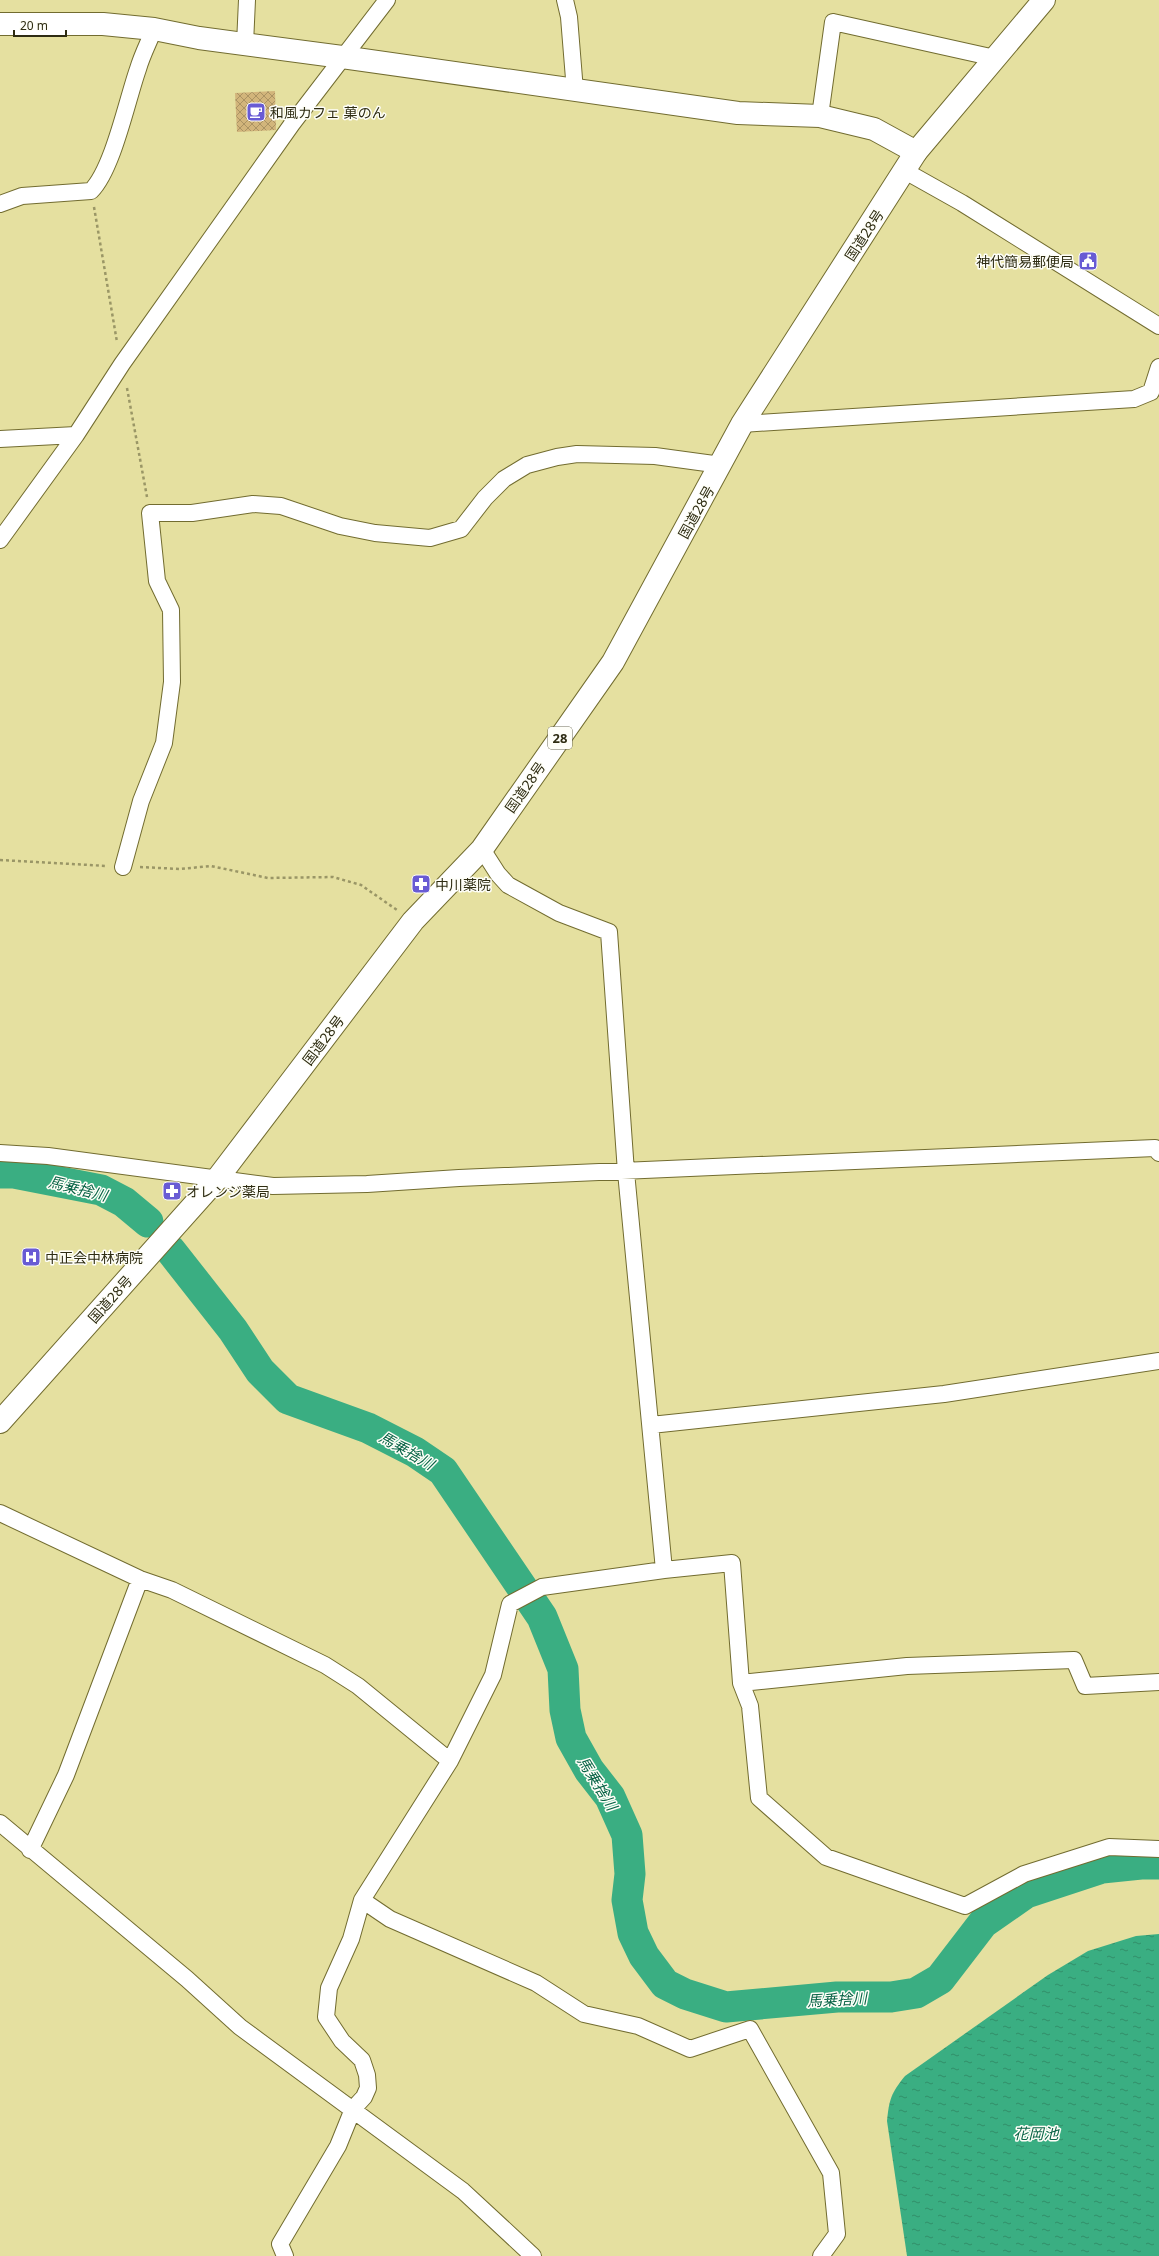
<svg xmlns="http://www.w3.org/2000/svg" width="1159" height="2256" viewBox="0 0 1159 2256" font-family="'Noto Sans','Noto Sans JP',sans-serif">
  <defs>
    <pattern id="water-ripples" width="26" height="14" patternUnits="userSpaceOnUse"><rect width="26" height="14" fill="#3aae82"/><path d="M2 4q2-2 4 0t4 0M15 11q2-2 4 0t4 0" fill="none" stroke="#318e69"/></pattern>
    <pattern id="building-cross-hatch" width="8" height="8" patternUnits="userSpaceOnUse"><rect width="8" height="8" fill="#d2b57b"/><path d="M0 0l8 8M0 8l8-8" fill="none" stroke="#ab9363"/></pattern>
  </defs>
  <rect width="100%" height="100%" fill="#e5e0a0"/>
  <path fill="url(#water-ripples)" d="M1159 1934V2256H907L887 2121C889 2100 891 2093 905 2076L1048 1975 1088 1951 1136 1936Z"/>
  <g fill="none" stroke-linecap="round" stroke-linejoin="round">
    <path stroke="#3aae82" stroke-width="31" d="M0 1173H14L101 1190 124 1202 148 1222
      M171 1251 233 1330 260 1371 288 1399 368 1428 415 1452 443 1471 542 1617 563 1669 565 1710 571 1738 589 1770 610 1797 627 1835 630 1874 627 1900 633 1933 644 1956 665 1984 685 1994 726 2007 837 1997H891L916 1993 940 1979 983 1923 1026 1893 1102 1868 1141 1864H1159"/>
  </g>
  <path fill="url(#building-cross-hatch)" d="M275 91 276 130 237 132 235 93Z"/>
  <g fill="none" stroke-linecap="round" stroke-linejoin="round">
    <g stroke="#726c30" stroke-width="18">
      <path id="street" d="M565 0 569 17 575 91
        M245 44 247 0
        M820 116 833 22 995 58
        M905 171 962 203 1159 326
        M0 204 22 196 91 191C113 169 127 100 138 69 142 55 149 42 154 29
        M742 424 1134 399 1151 392 1159 367
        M0 439 76 435
        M0 540 76 435 122 364 292 124 387 0
        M482 849 498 874 508 885 559 913 609 932 626 1172 664 1570
        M123 867 141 801 164 743 172 682 171 610 157 581 150 513H192L253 504 281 506 340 526 375 533 430 538 461 529 485 498 504 479 527 465 557 457 577 454 655 456 721 465
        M0 1153 48 1156 273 1186 367 1184 459 1178 1155 1148 1159 1153
        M651 1425 944 1394 1159 1361
        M0 1513 140 1579 172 1590 325 1665 358 1686 450 1761
        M741 1683 907 1666 1074 1660 1085 1686 1159 1682
        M0 1823 187 1979 240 2027 463 2191 533 2256
        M30 1850 66 1775 140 1579
        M362 1900 390 1919 536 1983 584 2014 638 2026 690 2049 750 2029 831 2173 837 2234 821 2256
        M285 2256 280 2244 338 2146 353 2109 364 2097 368 2088 367 2075 362 2060 342 2041 326 2017 329 1988 351 1939 362 1900 450 1761 493 1675 510 1604 542 1587 664 1570 732 1563 741 1683 750 1706 759 1798 826 1857 965 1906 1024 1874 1109 1847 1159 1849"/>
    </g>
    <g stroke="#726c30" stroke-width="24">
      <path id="secondary" d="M0 24H103L154 29 199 38 342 57 738 113 820 116 874 129 916 152"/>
    </g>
    <g stroke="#726c30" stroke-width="24">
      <path id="highway" d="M0 1422 217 1179 413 921 482 849 613 662 742 424 916 152 1044 0"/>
    </g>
    <path stroke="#9a9666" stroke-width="2.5" stroke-dasharray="3 3" stroke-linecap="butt" d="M94 207 117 342
      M127 388 147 497
      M0 860 107 866
      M140 867 180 869 211 866 268 878 333 877 361 885 397 910"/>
    <use href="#street" stroke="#fff" stroke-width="16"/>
    <use href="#secondary" stroke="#fff" stroke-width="22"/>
    <use href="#highway" stroke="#fff" stroke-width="22"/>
  </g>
  <defs>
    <g id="cafe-square" transform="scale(1)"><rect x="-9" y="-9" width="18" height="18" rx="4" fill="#685bd4" stroke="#fefef8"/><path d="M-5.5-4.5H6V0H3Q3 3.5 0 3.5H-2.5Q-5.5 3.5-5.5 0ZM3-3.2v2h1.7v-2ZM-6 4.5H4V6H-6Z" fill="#fff"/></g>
    <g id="civic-square" transform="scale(1)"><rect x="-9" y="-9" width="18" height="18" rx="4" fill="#685bd4" stroke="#fefef8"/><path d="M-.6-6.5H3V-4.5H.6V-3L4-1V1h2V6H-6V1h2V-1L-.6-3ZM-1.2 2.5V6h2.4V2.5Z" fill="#fff"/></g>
    <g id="pharmacy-square" transform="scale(1)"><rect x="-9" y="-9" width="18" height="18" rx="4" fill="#685bd4" stroke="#fefef8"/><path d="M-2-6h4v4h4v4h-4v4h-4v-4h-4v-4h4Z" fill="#fff"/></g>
    <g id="hospital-square" transform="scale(1)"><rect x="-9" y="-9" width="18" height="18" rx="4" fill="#685bd4" stroke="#fefef8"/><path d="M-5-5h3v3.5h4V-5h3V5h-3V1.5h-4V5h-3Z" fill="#fff"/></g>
  </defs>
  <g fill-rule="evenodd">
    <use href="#cafe-square" x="256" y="112"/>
    <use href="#civic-square" x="1088" y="261"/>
    <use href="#pharmacy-square" x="421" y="884"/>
    <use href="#pharmacy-square" x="172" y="1191"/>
    <use href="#hospital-square" x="31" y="1257"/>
  </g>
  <g text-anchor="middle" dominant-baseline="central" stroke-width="3" stroke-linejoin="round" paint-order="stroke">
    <rect fill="#fefef8" stroke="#6c6b57" stroke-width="1" x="548" y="727" width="24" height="22" rx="3"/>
    <g font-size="13" font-weight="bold" fill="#2e2c12">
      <text x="560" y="738">28</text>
    </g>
    <g font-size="14" fill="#2e2c12" stroke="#fefef8" text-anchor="start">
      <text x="270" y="112">和風カフェ 菓のん</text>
      <text x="1074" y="261" text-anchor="end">神代簡易郵便局</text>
      <text x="435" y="884">中川薬院</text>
      <text x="186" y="1191">オレンジ薬局</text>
      <text x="45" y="1257">中正会中林病院</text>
    </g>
    <g font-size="14" fill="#2e2c12" stroke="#fefef8">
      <text transform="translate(864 235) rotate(-57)">国道28号</text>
      <text transform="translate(696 512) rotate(-61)">国道28号</text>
      <text transform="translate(525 787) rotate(-55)">国道28号</text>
      <text transform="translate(323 1040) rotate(-53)">国道28号</text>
      <text transform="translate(110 1299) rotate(-48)">国道28号</text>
    </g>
    <g font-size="15" font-style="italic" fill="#096446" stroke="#fefef8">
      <text transform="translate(78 1188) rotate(14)">馬乗捨川</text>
      <text transform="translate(407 1450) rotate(30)">馬乗捨川</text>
      <text transform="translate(598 1783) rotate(58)">馬乗捨川</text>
      <text transform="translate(837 1999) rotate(-3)">馬乗捨川</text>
      <text x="1036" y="2133">花岡池</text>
    </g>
  </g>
  <path d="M14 30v6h52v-6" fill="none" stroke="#2e2c12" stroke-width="2"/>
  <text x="20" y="30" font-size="12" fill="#2e2c12" stroke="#fefef8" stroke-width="3" paint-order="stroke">20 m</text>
</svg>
